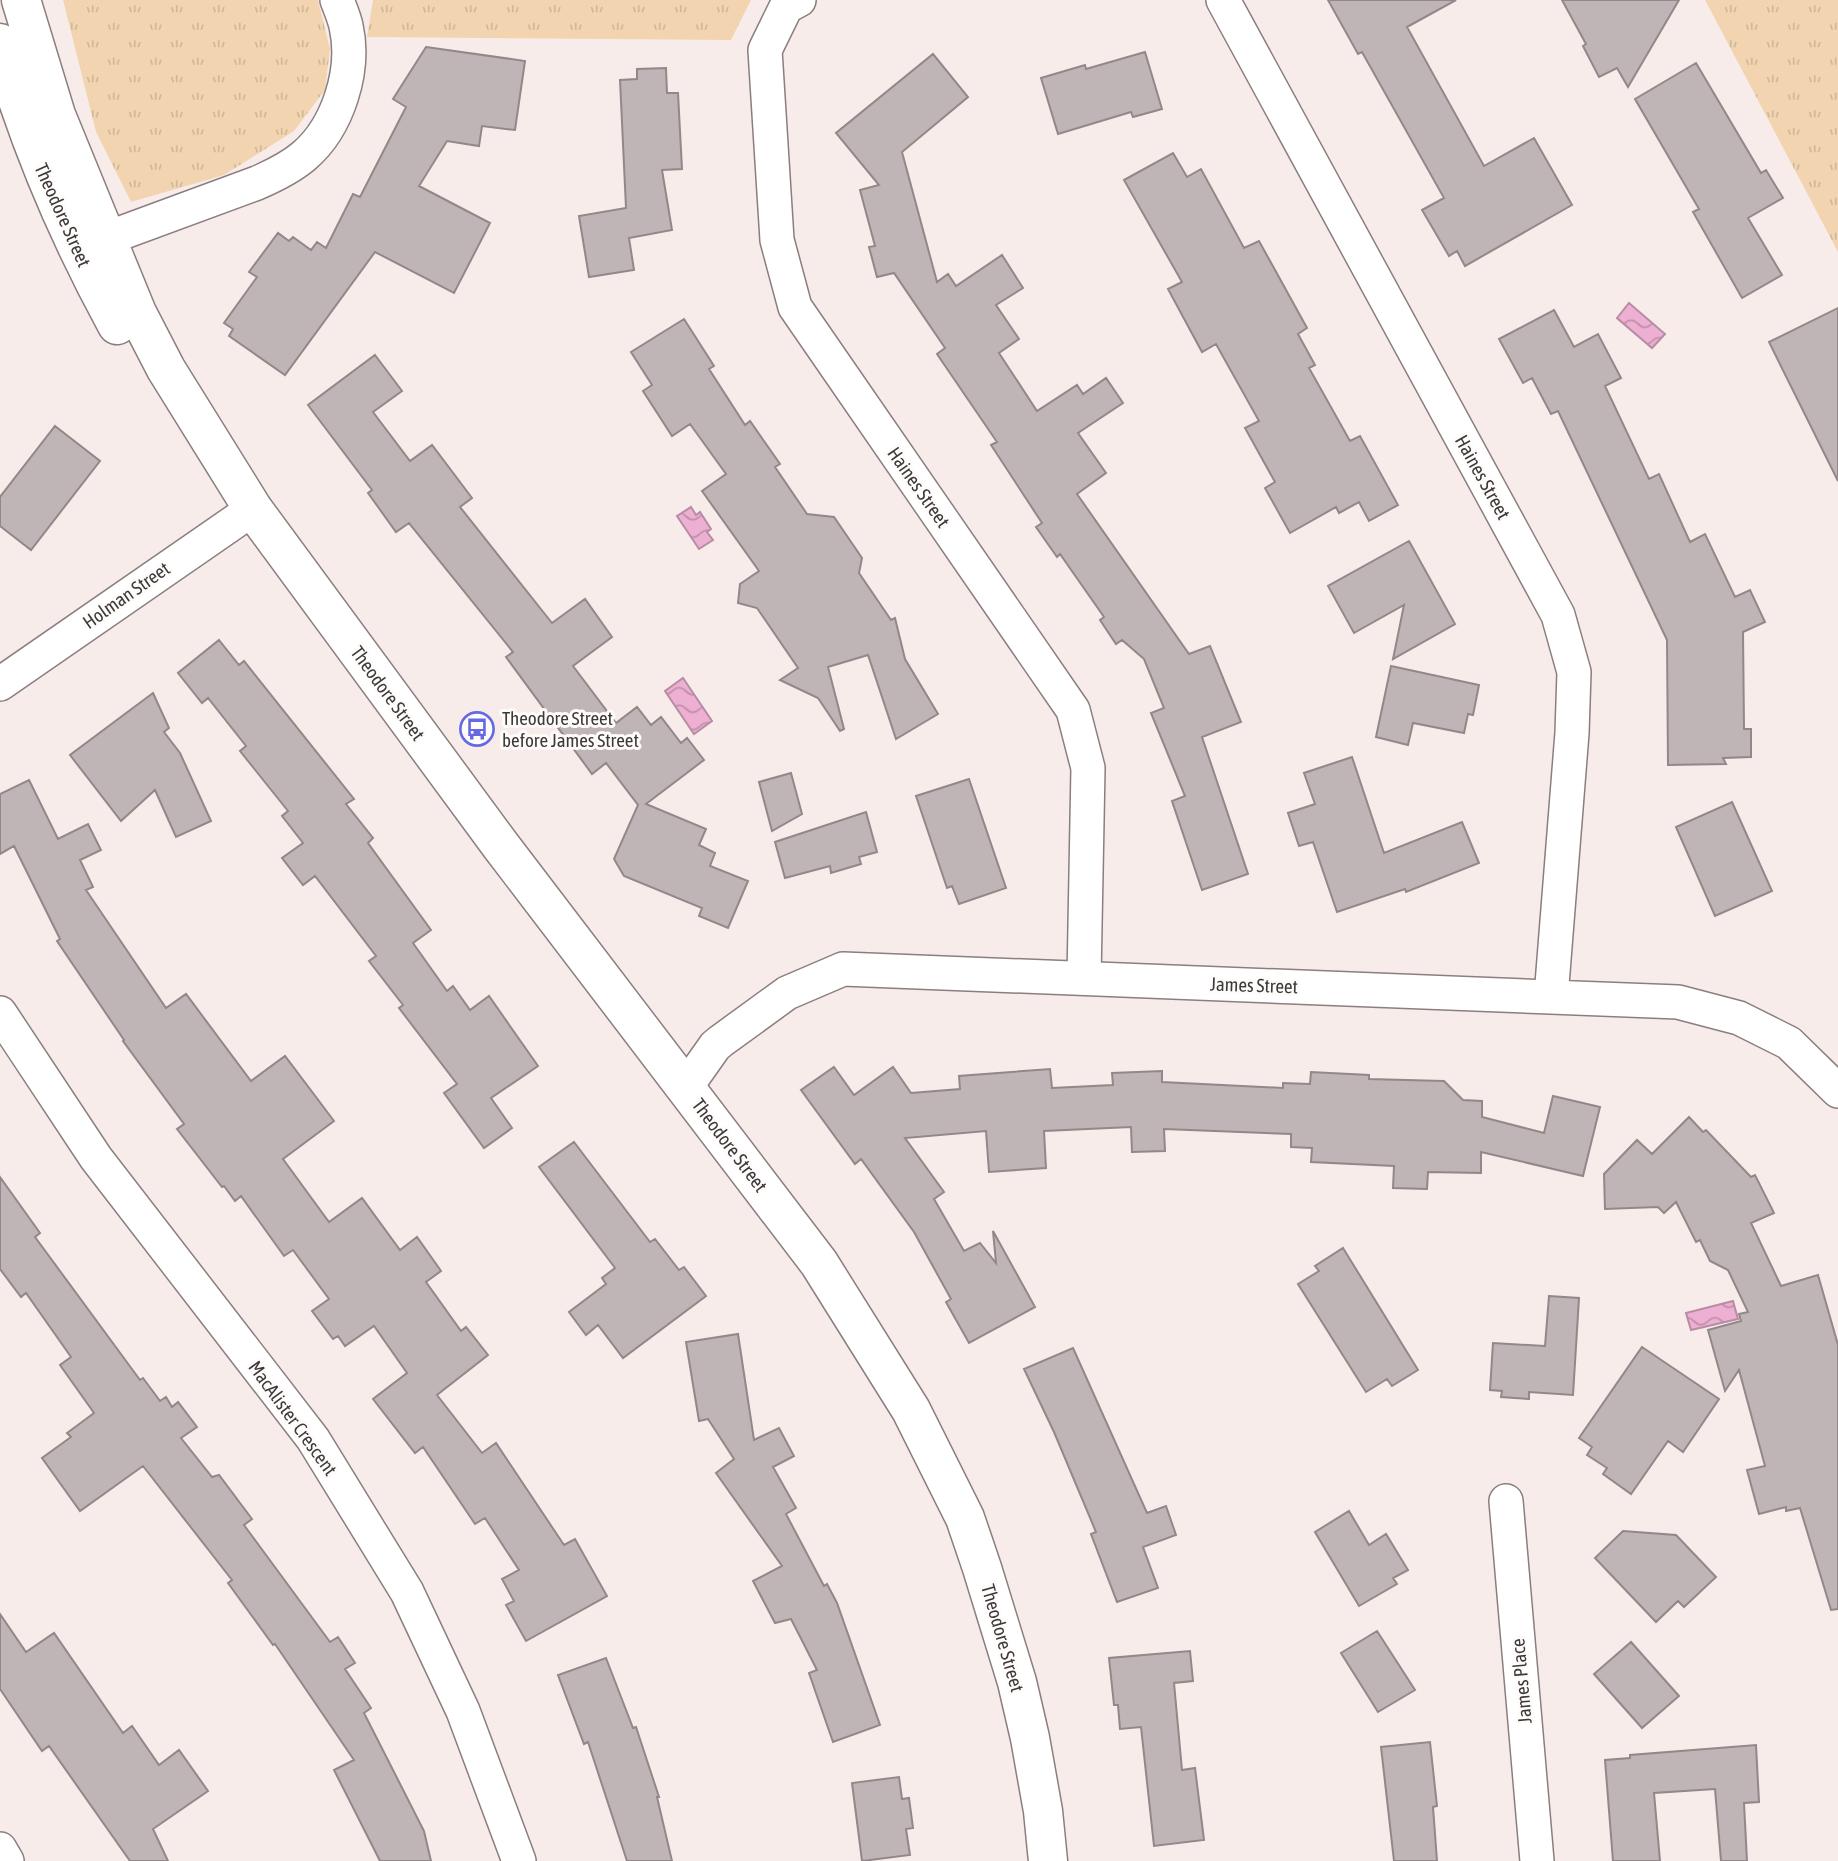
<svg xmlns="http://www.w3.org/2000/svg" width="1838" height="1861" viewBox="0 0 1838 1861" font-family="'Asap Condensed',sans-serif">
  <defs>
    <pattern id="park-tufts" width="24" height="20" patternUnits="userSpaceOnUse" patternTransform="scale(1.75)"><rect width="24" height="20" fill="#f2d5b0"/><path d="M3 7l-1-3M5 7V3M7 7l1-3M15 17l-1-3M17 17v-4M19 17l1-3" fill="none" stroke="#d0b898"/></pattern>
    <pattern id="water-waves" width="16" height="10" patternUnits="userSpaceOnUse" patternTransform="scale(1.75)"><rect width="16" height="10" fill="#edb0d2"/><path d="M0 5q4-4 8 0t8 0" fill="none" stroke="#c190ab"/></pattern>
  </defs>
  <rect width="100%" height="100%" fill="#f8ecea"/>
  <path fill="url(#park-tufts)" d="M63 0H318L330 49 325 90 294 131 224 175 131 202 96 132Z
    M373 0H751L731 40 367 37Z
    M1705 0H1838V252Z"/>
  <path fill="url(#water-waves)" stroke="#b88ca4" stroke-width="2" d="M1629 303 1665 334 1652 348 1617 318Z
    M691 507 696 515 700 512 711 529 707 532 713 540 699 549 677 516Z
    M683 678 712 721 694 734 665 691Z
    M1733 1301 1738 1319 1691 1330 1686 1313Z"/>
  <path fill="#bfb4b6" stroke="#928889" stroke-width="2" d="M1328 0H1456L1407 27 1484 166 1534 138 1572 205 1465 266 1457 251 1449 256 1422 210 1444 198 1362 52 1358 54Z
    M1562 0H1679L1628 87 1617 68 1599 77 1583 46 1586 44Z
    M426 47 525 61 515 130 482 126 479 146 447 141 419 186 490 223 454 293 375 252 285 375 229 336 233 329 224 323 257 277 249 272 278 233 289 241 293 237 311 250 317 242 326 248 353 194 360 197 406 107 393 99Z
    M1145 52 1162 109 1133 117 1131 112 1058 134 1041 78 1085 65 1086 69Z
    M933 54 968 97 902 152 937 282 948 274 956 286 1002 255 1023 288 996 305 1019 339 999 353 1037 411 1077 385 1083 394 1106 378 1123 403 1078 433 1106 473 1077 494 1189 654 1210 646 1241 722 1202 737 1248 874 1202 890 1172 801 1185 796 1151 713 1164 708 1144 659 1122 640 1116 644 1100 620 1104 617 1060 554 1057 557 1036 527 1042 523 991 445 997 442 937 354 945 348 894 273 877 277 869 247 875 246 860 190 879 185 836 133Z
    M1696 63 1761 173 1766 170 1783 198 1748 218 1782 275 1742 298 1693 212 1699 209 1635 99Z
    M666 68 667 93H678L682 169 662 170 672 230 629 238 634 270 589 277 579 216 626 208 620 80 637 79V69Z
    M1173 153 1187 177 1201 169 1244 248 1259 241 1307 328 1298 334 1315 365 1309 368 1350 441 1360 436 1398 505 1369 521 1359 502 1339 513 1336 507 1290 533 1265 488 1275 482 1245 428 1259 421 1216 344 1202 352 1168 289 1182 282 1124 180Z
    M1838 308V481L1769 342Z
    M1554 310 1574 347 1598 334 1621 378 1605 386 1649 479 1659 474 1690 542 1705 534 1735 597 1750 590 1765 622 1743 632 1744 729H1751V757L1723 758 1726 764 1668 765 1667 640 1558 411 1551 414 1532 378 1523 383 1499 339Z
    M684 319 714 366 709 369 745 425 750 421 780 464 775 467 807 514 834 517 862 558 859 573 891 620 895 618 905 659 938 714 896 739 868 655 828 667 844 729 840 731 818 698 780 680 798 668 757 608 738 603 740 584 759 571 702 491 726 474 690 424 672 436 643 391 652 385 631 352Z
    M375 355 402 391 373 412 410 461 432 445 472 498 460 507 552 623 585 599 612 637 573 666 616 723 637 707 651 725 661 717 681 743 687 738 704 760 646 804 706 829 699 845 715 853 710 866 748 881 728 928 699 916 702 908 624 876 614 859 638 805 606 763 592 774 506 657 513 652 409 523 396 532 368 493 372 490 308 405Z
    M55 426 100 461 31 550 0 526V497Z
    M1409 541 1455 624 1393 659 1404 605 1354 633 1328 586Z
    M219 640 239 665 244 661 354 799 346 804 373 838 368 843 431 930 413 943 447 991 453 986 470 1010 489 996 538 1066 491 1098 512 1128 484 1148 444 1093 457 1084 399 1008 403 1005 369 961 376 956 315 876 303 885 282 858 303 843 282 816 288 811 240 751 246 746 208 698 202 703 178 673Z
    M1391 666 1479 685 1473 715 1468 714 1464 733 1413 723 1408 745 1376 737Z
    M153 693 169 728 164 732 180 753 211 821 176 837 155 790 121 821 70 755Z
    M1352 757 1384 853 1462 822 1479 863 1406 892 1405 889 1337 912 1313 842 1299 846 1288 813 1315 804 1304 773Z
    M791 773 802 814 772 831 759 782Z
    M969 779 1006 888 959 904 952 886 947 888 916 796Z
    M29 780 58 839 88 824 101 850 80 860 93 887 86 890 166 1008 186 994 251 1081 285 1056 334 1121 283 1159 329 1222 362 1198 400 1250 417 1237 441 1271 426 1282 461 1331 466 1327 488 1355 437 1395 482 1453 496 1443 564 1545 575 1539 607 1596 526 1641 506 1605 514 1601 502 1579 519 1570 485 1518 475 1524 423 1447 415 1453 373 1399 407 1373 374 1326 345 1346 338 1336 333 1339 312 1311 329 1299 293 1250 284 1256 241 1196 235 1201 224 1186 222 1187 177 1129 184 1124 123 1041 124 1040 57 941 60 939 14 846 0 854V794Z
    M1732 802 1772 891 1715 916 1676 827Z
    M866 812 877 852 859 857 861 864 831 873 830 866 785 878 775 842Z
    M834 1067 854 1095 893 1067 911 1093 960 1089 959 1076 1050 1069 1052 1088 1113 1085 1112 1073 1162 1071V1082L1283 1088V1083L1310 1084 1311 1072 1369 1075V1079L1444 1081 1463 1100 1482 1101V1117L1544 1133 1553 1096 1600 1107 1583 1176 1481 1152V1173L1428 1172 1427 1189 1393 1188 1394 1166 1311 1162 1312 1148 1291 1147V1134L1164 1129 1165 1151 1132 1152 1131 1127 1044 1131 1046 1168 989 1172 986 1131 905 1138 944 1192 934 1199 964 1251 980 1243 996 1263 993 1231 1035 1307 969 1343 946 1302 951 1299 914 1232 861 1159 855 1164 801 1090Z
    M1689 1117 1703 1132 1706 1130 1751 1177 1755 1175 1774 1213 1751 1223 1781 1286 1818 1275 1838 1345V1609L1831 1610 1800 1508 1786 1511V1507L1759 1514 1747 1470 1765 1466 1739 1370 1725 1391 1708 1330 1741 1321 1739 1314 1748 1312 1728 1270 1710 1261 1700 1240 1696 1242 1676 1202 1664 1213 1658 1207 1605 1209 1604 1174 1637 1140 1652 1154Z
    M574 1142 650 1242 655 1239 679 1270 684 1267 706 1296 623 1358 598 1325 586 1335 569 1312 606 1284 602 1278 615 1268 539 1167Z
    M0 1177 40 1233 35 1237 140 1380 143 1378 160 1401 166 1397 172 1407 178 1402 197 1427 181 1438 212 1477 219 1475 252 1519 244 1525 330 1642 338 1637 355 1663 345 1669 371 1708 364 1713 424 1831 431 1861H380L334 1770 354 1760 275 1644 273 1645 228 1583 232 1580 143 1466 80 1511 42 1458 71 1437 67 1433 94 1413 60 1365 71 1357 26 1293 21 1297 0 1269Z
    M1343 1248 1418 1370 1392 1386 1387 1379 1366 1392 1298 1284 1319 1271 1315 1266Z
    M1549 1296 1579 1298 1573 1395 1529 1392V1399L1501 1397 1502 1391 1490 1390 1493 1343 1545 1346Z
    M738 1334 754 1440 779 1428 794 1456 773 1467 796 1508 786 1514 824 1586 827 1584 837 1603 880 1725 833 1742 809 1673 817 1670 791 1619 775 1623 753 1581 782 1566 716 1473 734 1459 708 1419 699 1421 686 1342Z
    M1642 1347 1719 1399 1683 1452 1668 1441 1631 1494 1603 1474 1607 1468 1587 1455 1592 1447 1579 1438Z
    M1073 1348 1147 1513 1166 1506 1176 1535 1143 1547 1158 1588 1117 1602 1091 1534 1096 1532 1054 1432 1024 1369Z
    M1349 1511 1369 1545 1386 1534 1408 1570 1393 1578 1397 1584 1359 1606 1315 1532Z
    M1623 1531 1676 1535 1716 1577 1684 1607 1678 1601 1656 1622 1595 1558Z
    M0 1614 26 1652 54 1633 123 1733 132 1726 159 1765 179 1750 208 1791 153 1829 168 1861H130L49 1746 42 1751 0 1689Z
    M1377 1631 1415 1690 1378 1712 1341 1653Z
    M1631 1642 1679 1696 1642 1728 1594 1674Z
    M1190 1651 1193 1681 1174 1683 1182 1770 1195 1768 1204 1840 1154 1846 1141 1727 1120 1729 1118 1705H1114L1109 1658Z
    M606 1658 633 1728 636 1727 659 1797H657L672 1861H627L588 1742 584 1744 558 1675Z
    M1430 1742 1437 1806 1433 1807 1437 1861H1394L1381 1747Z
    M1756 1745 1759 1802 1744 1803 1747 1861H1721L1715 1789 1654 1793 1660 1861H1613L1605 1760 1630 1758V1755Z
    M899 1777 902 1799 909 1798 913 1828 906 1829 910 1855 862 1861 852 1783Z"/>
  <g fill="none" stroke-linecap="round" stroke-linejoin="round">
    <g stroke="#8a7f7e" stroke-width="36">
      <path id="minor" d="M799 0 786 7 765 50 777 240 795 307 1073 710 1088 768 1084 978
        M1223 0 1558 615 1574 672 1572 733 1551 997
        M105 239 257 183C273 176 290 168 304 156 338 127 356 70 346 26 344 17 340 8 337 0
        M0 684 253 509
        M0 1013 96 1158 313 1439 407 1592 463 1711 519 1861
        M686 1087 715 1046 721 1041 787 993 843 969 1678 1002 1739 1018 1789 1043 1838 1091
        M1506 1501 1537 1861
        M0 1849 7 1861"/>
    </g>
    <g stroke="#8a7f7e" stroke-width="41">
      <path id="secondary" d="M21 0 56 115 137 313 166 369 253 509 501 846 819 1263 911 1410 965 1518 982 1568 1017 1682 1030 1738 1043 1811 1048 1861
        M0 43C28 142 68 235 117 325"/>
    </g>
    <use href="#minor" stroke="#fff" stroke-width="33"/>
    <use href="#secondary" stroke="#fff" stroke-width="38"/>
  </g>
  <defs>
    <g id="bus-ring" transform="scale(1.75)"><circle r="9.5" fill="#fefcfb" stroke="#656ae3" stroke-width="1.5"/><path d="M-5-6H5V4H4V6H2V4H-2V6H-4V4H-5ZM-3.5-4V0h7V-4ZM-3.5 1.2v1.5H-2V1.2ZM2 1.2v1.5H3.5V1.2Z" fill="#656ae3"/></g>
  </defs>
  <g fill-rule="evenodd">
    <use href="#bus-ring" x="477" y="729"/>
  </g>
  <g text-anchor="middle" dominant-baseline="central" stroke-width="6" stroke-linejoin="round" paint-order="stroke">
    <g font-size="19" fill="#3d3938" stroke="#fefcfb">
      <text transform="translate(63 215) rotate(66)">Theodore Street</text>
      <text transform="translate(1483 477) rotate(61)">Haines Street</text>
      <text transform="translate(919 487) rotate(55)">Haines Street</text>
      <text transform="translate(126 595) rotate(-35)">Holman Street</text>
      <text transform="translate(388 693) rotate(54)">Theodore Street</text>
      <text transform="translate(1254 985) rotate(2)">James Street</text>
      <text transform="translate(730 1145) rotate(53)">Theodore Street</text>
      <text transform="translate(293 1418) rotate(54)">MacAlister Crescent</text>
      <text transform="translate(1003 1638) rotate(74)">Theodore Street</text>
      <text transform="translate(1521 1681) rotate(-95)">James Place</text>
    </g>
    <g font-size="19" fill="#3d3938" stroke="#fefcfb" text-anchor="start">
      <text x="502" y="718">Theodore Street<tspan x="502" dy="22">before James Street</tspan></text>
    </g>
  </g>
</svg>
